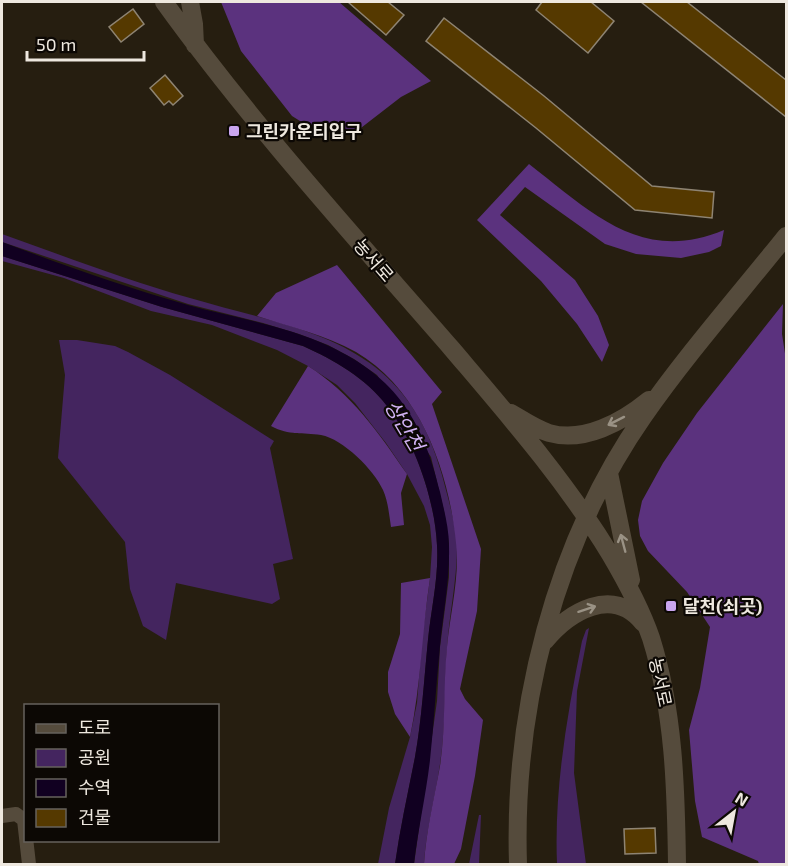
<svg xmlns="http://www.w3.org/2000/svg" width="788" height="866" viewBox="0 0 788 866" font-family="'Exo 2','Noto Sans KR',sans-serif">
  <rect width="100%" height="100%" fill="#261e10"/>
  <path fill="#44255f" d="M2 234C64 256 126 280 190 298 306 332 405 339 442 475 448 498 456 524 457 547 457 581 449 615 447 649 444 687 446 726 440 764 435 798 426 830 424 864H414L437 701 440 647 449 577V544L444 511 431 457 377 375 354 359 328 345 299 334 263 323 188 304 2 242Z
    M2 256 162 307 303 346C334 360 366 378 387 406 415 441 435 501 437 545 439 577 431 609 428 640 424 679 422 718 415 757 408 793 400 828 395 864H378L389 808 410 737 417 703 422 639 430 578 432 547 430 525 424 506 407 474 386 443 355 403 337 385 308 366 277 350 212 325 151 311 64 278 2 261Z
    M59 340H77L115 346 128 352 170 375 274 441 270 448 293 559 273 564 280 599 272 604 176 583 166 640 143 626 130 589 125 542 58 458 65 375Z
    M589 628 577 691 574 773 586 864H557C554 789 567 715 582 641L586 630Z
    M479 815H481L479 864H469Z"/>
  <path fill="#5b327e" d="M221 2H339L431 81 401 97 357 131H326L308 126 292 116 241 51Z
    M529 164C590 211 641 265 724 230L721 246 709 252 681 258 636 254 605 244 525 187 500 215 575 280 598 316 609 345 602 362 577 324 541 281 477 220Z
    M337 265 442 392 432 404 481 549 477 611 460 689 465 699 483 720 475 776 461 849 454 864H424C426 831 434 799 440 766 446 726 443 687 447 647 450 613 460 577 456 543 449 472 421 390 356 352 325 335 291 327 257 316L276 293Z
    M783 304 782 334 786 360V864H759L758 861 702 837 695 801 689 730 700 688 710 627 687 592 648 551 640 536 638 520 642 501 663 463 697 413Z
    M308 366C352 394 378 432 407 474L401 493 404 525 391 527C389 514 388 501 383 490 374 470 343 439 321 435 302 432 290 436 271 426Z
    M430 578C422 631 421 685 410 737L395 714 388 692V672L400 634 401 583Z"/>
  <path fill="#110021" d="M2 242C63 265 125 287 188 305 235 318 284 325 329 346 397 378 423 421 440 492 444 510 449 528 449 546 450 580 443 613 440 646 436 685 434 722 430 760 426 795 418 829 414 864H395C400 828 408 793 415 757 422 718 424 679 428 640 431 609 439 577 437 545 435 501 415 441 387 406 366 378 334 360 303 346L162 307 2 256Z"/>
  <path fill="#553900" stroke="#8e8473" stroke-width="1.5" d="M348 2H388L404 15 386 35Z
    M542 2H591L614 21 588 53 536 10Z
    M641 2H687L786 80V117Z
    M133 9 144 24 121 42 109 27Z
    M444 18 544 96 652 186 714 192 712 218 635 210 536 128 426 41Z
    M165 75 183 96 173 105 169 101 164 105 150 88Z
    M655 828 656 853 625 854 624 829Z"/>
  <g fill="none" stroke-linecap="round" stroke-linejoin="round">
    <path stroke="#554b3c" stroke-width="14" d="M2 816 16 814 24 820 29 864"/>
    <path stroke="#554b3c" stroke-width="18" d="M164 2C252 124 353 235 452 349 508 415 565 480 610 554 626 581 641 609 651 638 674 711 676 789 677 864
      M190 2 194 24 195 45
      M511 413C523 420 536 429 549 433 584 443 622 422 649 400
      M609 473 631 580
      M545 641C569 612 613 585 643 623
      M518 864C513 710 554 545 643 417 687 354 738 296 786 236"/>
  </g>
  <defs><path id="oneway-shaft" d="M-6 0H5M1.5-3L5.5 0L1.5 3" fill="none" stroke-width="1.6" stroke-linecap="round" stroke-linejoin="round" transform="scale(1.5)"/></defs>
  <g stroke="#9a9285">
    <use href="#oneway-shaft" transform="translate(616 421) rotate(153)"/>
    <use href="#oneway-shaft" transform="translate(623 543) rotate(-105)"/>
    <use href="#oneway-shaft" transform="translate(587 609) rotate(-18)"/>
  </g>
  <g fill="#c9a5ee" stroke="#0c0804" stroke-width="2">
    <rect x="228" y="125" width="12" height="12" rx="3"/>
    <rect x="665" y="600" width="12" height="12" rx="3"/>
  </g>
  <g text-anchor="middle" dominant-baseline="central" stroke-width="4.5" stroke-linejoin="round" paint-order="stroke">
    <g font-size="18" font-weight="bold" fill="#eee8df" stroke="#0c0804" text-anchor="start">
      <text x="246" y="131">그린카운티입구</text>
      <text x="683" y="606">달천(쇠곳)</text>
    </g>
    <g font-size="18" fill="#eee8df" stroke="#0c0804">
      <text transform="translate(374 260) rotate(49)">농서로</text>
      <text transform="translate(661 682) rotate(78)">농서로</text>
    </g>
    <g font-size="20" font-style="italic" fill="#d1b2f3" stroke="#0c0804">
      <text transform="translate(405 425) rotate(59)">상안천</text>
    </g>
  </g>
  <rect width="788" height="866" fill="none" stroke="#eee8df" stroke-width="6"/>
  <rect x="24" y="704" width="195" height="138" fill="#0c0804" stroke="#66625c" stroke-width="1.5"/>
  <rect x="36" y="724" width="30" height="9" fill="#554b3c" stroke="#66625c" stroke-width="1.5"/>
  <text x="78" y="734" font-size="18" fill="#eee8df">도로</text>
  <rect x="36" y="749" width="30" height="18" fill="#44255f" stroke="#66625c" stroke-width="1.5"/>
  <text x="78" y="764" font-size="18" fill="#eee8df">공원</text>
  <rect x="36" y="779" width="30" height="18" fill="#110021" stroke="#66625c" stroke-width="1.5"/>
  <text x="78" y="794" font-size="18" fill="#eee8df">수역</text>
  <rect x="36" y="809" width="30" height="18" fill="#553900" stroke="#66625c" stroke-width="1.5"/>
  <text x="78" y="824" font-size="18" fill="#eee8df">건물</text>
  <g transform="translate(734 812) rotate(31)" stroke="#0c0804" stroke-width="4.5" paint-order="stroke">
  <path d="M0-4.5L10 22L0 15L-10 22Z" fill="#eee8df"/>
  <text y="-9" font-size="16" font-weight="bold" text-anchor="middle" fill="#eee8df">N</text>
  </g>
  <path d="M27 51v9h117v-9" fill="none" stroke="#eee8df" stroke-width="3"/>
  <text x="36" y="51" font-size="18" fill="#eee8df" stroke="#0c0804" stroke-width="4.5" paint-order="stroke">50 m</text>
</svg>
